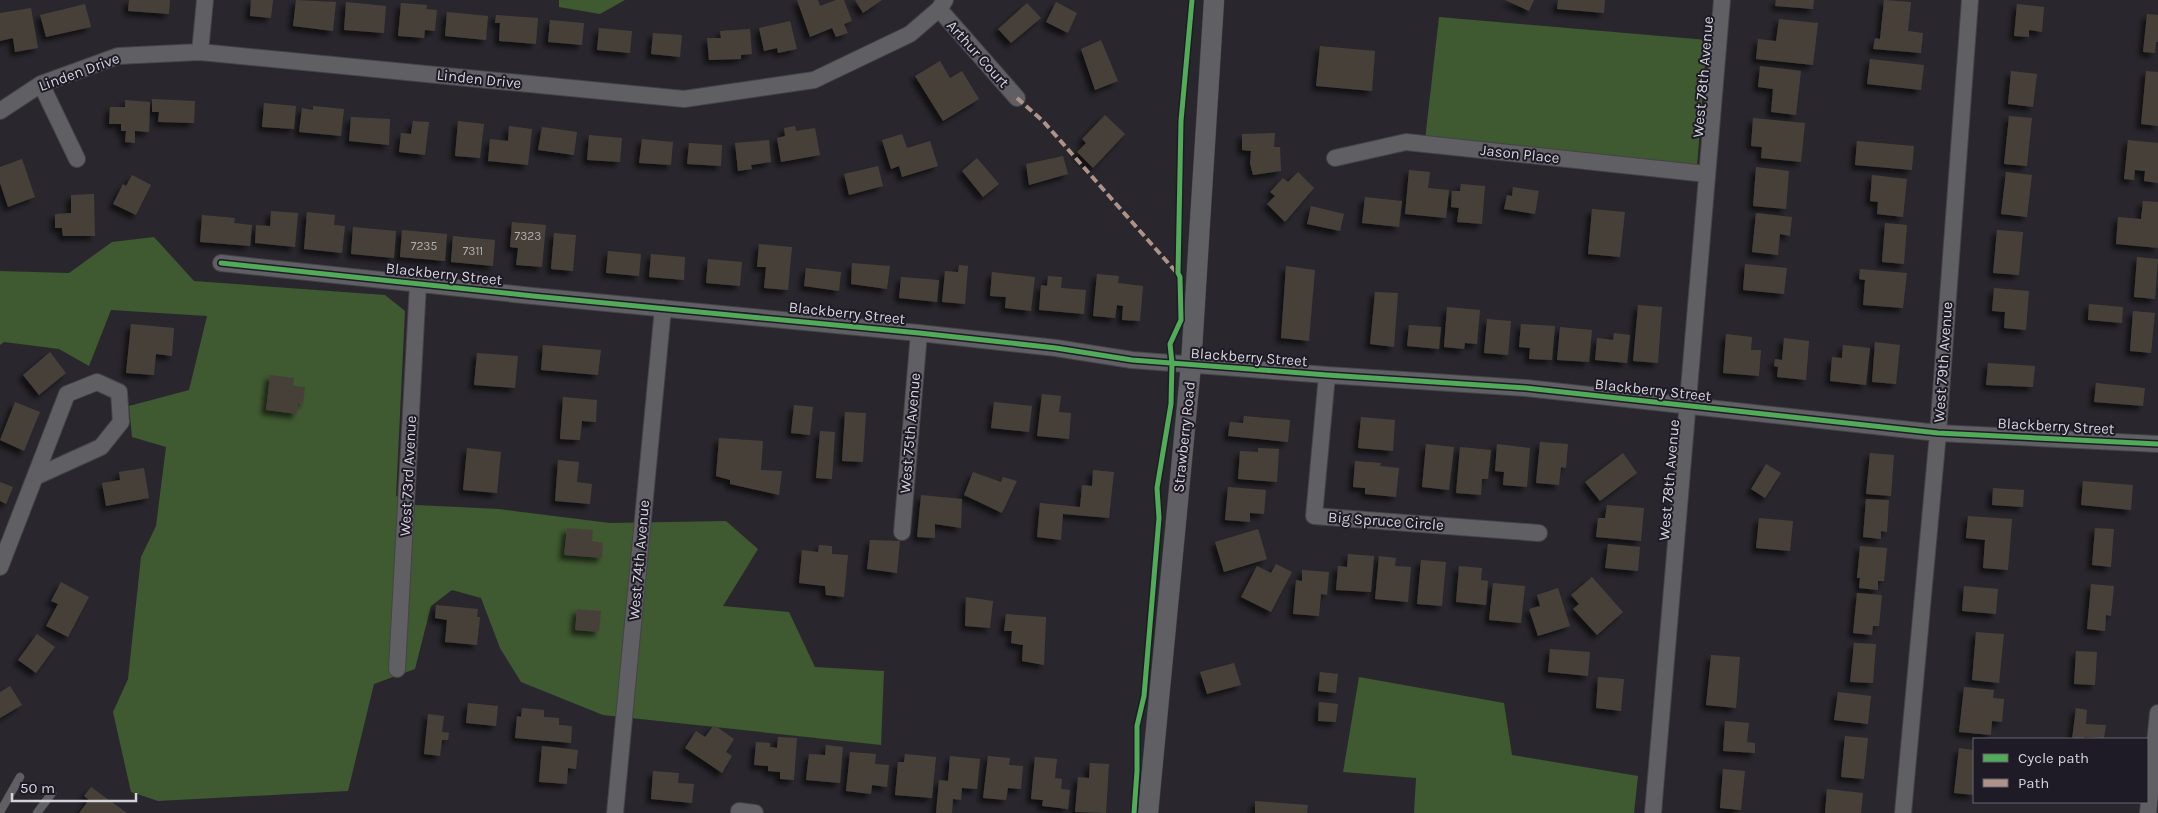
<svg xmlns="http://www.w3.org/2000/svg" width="2158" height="813" viewBox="0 0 2158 813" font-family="Karla,sans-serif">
  <defs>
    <filter id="shadow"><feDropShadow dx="-4.5" dy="4.5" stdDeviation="2.5" flood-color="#0009"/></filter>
  </defs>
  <rect width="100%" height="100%" fill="#29272d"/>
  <path fill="#3f5930" d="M559 0H625L600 14 559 7Z
    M1439 17 1707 40 1697 166 1425 140Z
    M154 237 194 281 385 295 405 311 396 496 416 505 499 509 610 523 726 521 758 549 723 606 789 612 815 667 884 671 881 745 603 715 521 682 500 648 481 598 452 590 431 606 415 669 374 684 348 791 158 801 131 792 113 712 128 679 141 557 156 526 166 447 132 437 129 406 189 390 207 316 111 310 89 366 59 349 4 342 0 345V271L69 273 112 242Z
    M1359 677 1504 703 1512 755 1638 776 1634 813H1414L1416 778 1343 772Z"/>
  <path fill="#474139" filter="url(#shadow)" d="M129 0H170L169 14 128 11Z
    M251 0H273L271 18 250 16Z
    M296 0 336 2 333 31 293 26Z
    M797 0H818L820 6 836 0H844L852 21 844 24 848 33 836 37 832 28 810 37Z
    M855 0H882L863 13Z
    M1505 0H1534L1529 11Z
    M1558 0H1605L1604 13 1557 9Z
    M1776 0H1814L1813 9 1775 6Z
    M1884 0 1911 2 1908 31 1923 33 1921 53 1873 49 1875 38 1880 39Z
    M346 2 386 6 384 33 344 30Z
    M1056 2 1077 13 1068 33 1046 22Z
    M401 3 427 5 426 9 437 10 435 31 425 30 424 38 398 36Z
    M1027 3 1041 18 1011 43 998 29Z
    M85 4 91 27 46 37 40 15Z
    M2017 4 2044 7 2042 32 2029 30V37L2014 36Z
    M31 8 38 48 15 52 13 38 0 41V13Z
    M447 12 488 16 486 40 445 36Z
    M2147 14 2158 15V42H2156L2155 53 2143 52Z
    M496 15 538 18 536 44 499 41 500 23H495Z
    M1779 19 1818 23 1813 65 1756 59 1758 39 1776 41Z
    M550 20 584 23 582 45 548 42Z
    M790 21 797 49 778 53 777 48 764 51 759 28Z
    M599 28 632 31 630 53 597 50Z
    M750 29 752 54 741 55V59L709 60 707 38H721L720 31Z
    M653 33 682 35 680 57 651 54Z
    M1101 40 1118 81 1095 90 1081 49Z
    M1320 46 1375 51 1372 91 1316 86Z
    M1870 59 1924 65 1921 90 1867 84Z
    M940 61 950 78 962 71 979 99 943 121 915 76Z
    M1760 66 1801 71 1796 115 1771 112 1773 89 1758 87Z
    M2011 71 2037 74 2033 107 2008 104Z
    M2146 71 2158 72V126L2141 124Z
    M152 99 195 101 194 123 158 122 159 112H152Z
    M125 100 150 102 149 132 135 131V143L125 142 126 131H121V124H109L110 107H125Z
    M264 103 296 106 294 129 262 127Z
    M313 106 344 109 341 136 299 132 302 108 313 110Z
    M1105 115 1125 134 1093 168 1077 152 1086 143 1082 139Z
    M2009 116 2032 118 2027 166 2004 164Z
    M351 117 390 119 389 145 349 141Z
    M1753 118 1805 123 1801 162 1761 158 1762 147 1751 146Z
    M413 121 429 122 425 155 399 152 401 133 411 134Z
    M458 121 484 124 480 158 455 156Z
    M509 126 532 129 528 165 488 161 490 139 508 141Z
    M795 126 796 131 815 128 820 155 781 162 777 138 785 136 784 128Z
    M542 127 577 132 574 155 538 150Z
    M1275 133 1274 147H1280L1281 171 1253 175 1250 163 1251 151 1242 150V134Z
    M902 134 907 148 930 141 938 166 902 177 899 166 891 169 882 140Z
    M589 135 622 138 620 162 587 160Z
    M642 139 673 142 671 165 639 163Z
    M769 140 771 162 751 165 752 169 738 171 735 143Z
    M2128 140 2158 143V183L2144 181 2145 171 2135 170 2134 180 2124 179Z
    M1857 141 1914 146 1912 170 1855 165Z
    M689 143 722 145 721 166 687 164Z
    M1063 156 1068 174 1029 185 1026 164Z
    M977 158 999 184 983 197 962 171Z
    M22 159 35 197 8 207 0 183V167Z
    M878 166 883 186 849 195 844 174Z
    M1756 167 1789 171 1786 209 1753 206Z
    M1409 170 1430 172 1428 188 1449 190 1446 218 1405 214Z
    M1298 172 1314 188 1285 222 1267 204 1275 196 1270 192 1283 178 1288 182Z
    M2006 172 2032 175 2027 217 2001 214Z
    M132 175 151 185 136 215 113 204 123 184 126 186Z
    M1872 175 1907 179 1903 217 1877 214 1878 202 1870 201Z
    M1461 184 1485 186 1482 224 1457 222 1459 208 1451 207 1452 191H1460Z
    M1513 187 1539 191 1535 214 1504 209 1507 195 1512 196Z
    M94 194 95 236H63L62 228H55V214L71 213V195Z
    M1365 197 1402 201 1399 227 1362 223Z
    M2143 201 2158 202V248L2116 244 2118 217 2141 219Z
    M1311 206 1344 214 1340 231 1307 224Z
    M1592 209 1625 212 1620 257 1588 254Z
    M271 211 298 213 295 247 255 243 256 225 270 226Z
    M307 212 335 215 334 225 345 226 342 253 304 249Z
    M1756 213 1792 217 1790 236 1780 234 1778 255 1752 252Z
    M202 215 235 218 234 223 252 225 250 246 200 242Z
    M512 222 546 225 542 267 516 265 518 248 510 247Z
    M1885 223 1907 225 1904 264 1882 262Z
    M353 227 396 231 394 258 351 254Z
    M402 230 447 234 445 261 400 257Z
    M1997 230 2023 232 2019 275 1993 273Z
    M554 233 576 235 573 271 551 269Z
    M453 236 495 240 493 266 451 262Z
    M759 244 792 247 788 290 764 288 766 267H757Z
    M608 251 641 254 639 276 606 273Z
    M651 254 685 257 684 280 649 277Z
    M2137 257 2158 259 2155 299 2134 297Z
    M708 259 742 262 740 286 706 283Z
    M852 263 890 266 887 289 851 284Z
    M1745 264 1787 268 1784 294 1743 290Z
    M959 265 968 266 965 304 942 302 945 271 958 272Z
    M1286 266 1315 270 1309 341 1281 338Z
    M806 268 841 272 839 291 804 286Z
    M1860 269 1907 273 1903 308 1863 305 1865 280 1859 279Z
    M992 272 1035 277 1031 311 1005 308 1006 297 990 296Z
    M1097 274 1119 276 1118 283 1143 286 1140 321 1122 320 1123 306 1117 305 1115 318 1093 316Z
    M1048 276 1062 277 1061 288 1086 290 1084 314 1039 310 1041 285 1047 286Z
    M901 277 939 280 937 302 899 298Z
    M1994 288 2029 291 2026 330 2004 328 2005 312 1992 311Z
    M1375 292 1398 293 1394 347 1370 344Z
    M2089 304 2123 307 2122 323 2088 320Z
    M1638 305 1662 307 1658 363 1633 361Z
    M1447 307 1480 310 1477 344 1465 343 1464 349 1444 347Z
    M2133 311 2155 313 2151 353 2130 351Z
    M1487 319 1511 321 1508 355 1484 353Z
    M131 324 174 328 172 356 156 354 154 375 126 373Z
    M1521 324 1555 326 1552 360 1529 359 1530 348 1519 347Z
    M1409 325 1441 327 1439 349 1407 346Z
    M1560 327 1592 330 1589 362 1557 360Z
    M1614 333 1630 335 1627 363 1595 360 1597 338 1613 340Z
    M1726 334 1752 337 1751 350H1761L1759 376 1723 373Z
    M1784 338 1809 341 1806 380 1777 377 1778 367 1774 366 1775 359 1782 360Z
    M1875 342 1900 345 1896 384 1872 382Z
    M543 345 601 350 598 375 541 370Z
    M1843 345 1870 348 1866 385 1830 381 1832 357 1842 358Z
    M50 352 66 373 39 395 23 375Z
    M477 353 518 356 515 388 474 385Z
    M1988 363 2035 366 2033 387 1986 385Z
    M270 375 294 378 293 386 305 387 303 404 298 403 297 414 266 410Z
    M2096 383 2145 388 2143 406 2094 402Z
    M1042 394 1061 396 1059 412 1071 413 1069 439 1037 436Z
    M563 397 597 400 596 422 582 421 580 440 560 439Z
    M15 402 40 412 24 451 0 440Z
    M994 402 1032 406 1029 432 991 428Z
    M794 405 813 407 810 435 791 433Z
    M845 412 866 413 863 462 842 461Z
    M1244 416 1290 420 1288 442 1228 436 1230 422 1243 423Z
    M1361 417 1395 420 1393 451 1358 448Z
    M820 431 835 432 832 479 816 478Z
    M719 438 763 441 761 470 782 471 779 495 730 484V480L716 476Z
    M1540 442 1568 444 1566 468 1561 467 1559 485 1536 483Z
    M1426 444 1454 447 1449 490 1422 487Z
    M1497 444 1530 448 1527 487 1503 485 1504 472 1495 471Z
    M1460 447 1491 450 1488 479H1482L1481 495 1456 493Z
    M467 448 501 452 497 493 463 490Z
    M1258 448 1279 449 1277 482 1238 479 1240 451 1258 452Z
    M1623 453 1637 473 1600 501 1585 482Z
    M1870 453 1894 455 1891 496 1866 494Z
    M558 460 579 462 577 482 592 484 590 504 555 501Z
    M1355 461 1381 463 1380 466 1399 468 1396 497 1365 494V488L1353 487Z
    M1766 464 1781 473 1765 498 1751 489Z
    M144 468 149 498 106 506 102 483 120 480 119 472Z
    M1093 470 1114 472 1109 518 1063 514 1061 540 1037 537 1040 503 1080 507 1082 485 1092 486Z
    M973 472 1001 482 1003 477 1017 481 1002 513 964 495Z
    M2083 481 2133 485 2131 510 2081 505Z
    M0 482 13 487 6 504 0 501Z
    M1228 487 1266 490 1264 514 1250 513V522L1225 520Z
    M1993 488 2024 490 2023 507 1992 505Z
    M921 495 962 499 961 528 935 524V538L917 537Z
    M1866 499 1889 500 1887 532 1881 531V539L1863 537Z
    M1607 505 1644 508 1641 541 1596 537 1598 518H1605Z
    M1968 516 2012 519 2008 570 1983 568 1985 540 1966 538Z
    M1759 518 1793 521 1790 551 1756 548Z
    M567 528 593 530 592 541 603 543 602 558 564 555Z
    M2095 528 2114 529 2111 567 2092 565Z
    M1258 529 1267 559 1224 572 1215 542Z
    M870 540 900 541 897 573 867 569Z
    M1608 544 1640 547 1638 571 1605 568Z
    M819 545 832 546V554L848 555 844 597 826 595 825 586 799 583 802 550 818 552Z
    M1860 546 1887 548 1884 581H1878V590L1859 588 1860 578H1857Z
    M1348 554 1374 556 1371 592 1336 590 1338 566 1347 567Z
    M1379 556 1396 558 1395 566 1411 567 1408 602 1375 599Z
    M1421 560 1446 562 1442 606 1417 604Z
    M1276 564 1292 572 1271 612 1241 597 1257 566 1271 573Z
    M1459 566 1482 568 1481 580 1488 581 1486 605 1456 602Z
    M1302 570 1329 572 1327 595 1321 594 1319 616 1293 614 1296 580 1302 581Z
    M1592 577 1623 612 1597 635 1573 609 1579 604 1571 595Z
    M61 582 89 597 68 637 46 626 58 604 51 601Z
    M1493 583 1525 586 1521 623 1489 620Z
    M2091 584 2114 586 2111 616 2106 615 2105 631 2087 629Z
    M1964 586 1998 589 1996 614 1962 611Z
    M1558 588 1570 626 1538 636 1529 609 1540 606 1537 595Z
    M1857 593 1882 595 1879 626H1873L1872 635 1853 633Z
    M966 597 993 601 990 628 965 626Z
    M436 605 478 609 477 617H480L477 645 445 642 447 620 435 618Z
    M577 609 601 611 599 632 575 630Z
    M1006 614 1046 617 1044 665 1022 661 1023 645 1011 643 1012 631H1004Z
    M1976 632 2004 634 1999 683 1972 680Z
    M37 634 55 647 36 673 18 660Z
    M1854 643 1876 644 1873 683 1850 682Z
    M1550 649 1590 652 1588 676 1548 672Z
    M2076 651 2097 652 2095 685 2074 684Z
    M1711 655 1740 657 1736 708 1706 705Z
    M1234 663 1241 685 1207 694 1200 672Z
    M1320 672 1338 674 1336 693 1318 691Z
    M1598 677 1624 679 1621 711 1596 708Z
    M10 686 22 705 0 718V692Z
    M1964 687 1994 690 1993 698 2004 699 2002 722 1992 721 1991 735 1959 732Z
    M1838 692 1871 696 1868 724 1834 720Z
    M1319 702 1338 704 1336 722 1318 721Z
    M468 703 498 706 496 726 466 723Z
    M522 708 544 710V717L559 718V725L572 726 571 743 515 738 517 716 521 717Z
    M2076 708 2087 710 2086 724 2106 725 2104 738 2084 737V739H2072Z
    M428 714 444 716 442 732 449 733 448 740H442L440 756 424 754Z
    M1725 721 1749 723 1747 742 1755 743V753L1723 751Z
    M714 725 734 739 726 752 732 756 722 773 685 748 696 731 705 737Z
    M1845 736 1868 738 1864 779 1841 777Z
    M778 737 797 738 794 780 780 779V772L768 771V766L754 765 756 742 770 743V747L777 748Z
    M826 745 843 747 840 783 806 780 809 754 825 755Z
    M542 746 578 750 576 769 568 768 567 784 539 782Z
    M1959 748 1974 750V795L1954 793Z
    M850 752 876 754 875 764 889 765 887 787 872 785 871 794 846 791Z
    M905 754 936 757 932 798 895 795 898 762H904Z
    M950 756 980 759 977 789 962 788 961 800 953 799 952 813H936L939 780 948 781Z
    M988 756 1010 758 1009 765 1023 766 1021 789 1008 788 1006 800 983 798Z
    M1035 757 1057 759 1055 778 1062 779 1061 789 1070 790 1068 809 1042 806 1043 800 1031 799Z
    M1090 763 1109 764 1106 813 1075 812 1078 777 1089 778Z
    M1723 769 1745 771 1741 810 1720 808Z
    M653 771 679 773 678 783 694 784 692 803 651 799Z
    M91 787 127 813H79L89 800 84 796Z
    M1827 789 1863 793 1861 813H1825Z
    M1255 801 1308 805 1307 813H1255Z"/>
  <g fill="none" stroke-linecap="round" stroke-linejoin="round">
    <g stroke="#444348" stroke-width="9">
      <path id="service" d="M0 812 20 777
        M37 813 52 793"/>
    </g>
    <g stroke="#444348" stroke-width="18">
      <path id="minor" d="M939 9 1017 98
        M200 52 205 0
        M41 84 77 159
        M0 111 41 84 118 56 200 52 684 99 814 80 910 34 939 9 945 0
        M1335 158 1406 142 1707 174
        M221 263 533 296 919 333 1056 348 1132 360 1327 375 1526 388 1938 433 2158 444
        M1327 375 1314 516 1539 533
        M902 532 919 333
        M0 567 67 394 97 382 119 392 121 422 101 447 35 477
        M397 669 418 284
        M739 811 755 813
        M615 813 663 308
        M1653 813 1722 0
        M1903 813 1938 433 1970 0
        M2148 813 2158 713"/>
    </g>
    <g stroke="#444348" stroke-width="21">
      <path id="tertiary" d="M1148 813 1191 365 1214 0"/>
    </g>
    <use href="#service" stroke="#605f64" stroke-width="8"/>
    <use href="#minor" stroke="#605f64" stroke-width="16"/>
    <use href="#tertiary" stroke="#605f64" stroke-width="20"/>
    <path stroke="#af9288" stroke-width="4" stroke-dasharray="8 4" stroke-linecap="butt" d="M1017 98 1043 121 1177 273"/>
    <g stroke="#1e1b27" stroke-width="8">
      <path id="cycleway" d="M221 263 533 296 919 333 1056 348 1132 360 1327 375 1526 388 1938 433 2158 444
        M1134 813 1137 771V726L1144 696 1159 518 1157 488 1171 404 1172 363 1170 344 1181 320 1180 277 1178 273 1181 121 1192 0"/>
    </g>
    <use href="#cycleway" stroke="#51ab58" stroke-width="5"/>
  </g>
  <g text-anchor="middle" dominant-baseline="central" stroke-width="4" stroke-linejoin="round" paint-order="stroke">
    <g font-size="12" fill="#b1aeb2">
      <text x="528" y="236">7323</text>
      <text x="424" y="246">7235</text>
      <text x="473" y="251">7311</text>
    </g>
    <g font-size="15" fill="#d4d2da" stroke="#1e1b27">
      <text transform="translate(978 54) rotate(48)">Arthur Court</text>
      <text transform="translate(79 72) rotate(-20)">Linden Drive</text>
      <text transform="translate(1703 77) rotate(-85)">West 78th Avenue</text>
      <text transform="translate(479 79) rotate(6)">Linden Drive</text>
      <text transform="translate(1520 154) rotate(6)">Jason Place</text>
      <text transform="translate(444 274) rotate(6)">Blackberry Street</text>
      <text transform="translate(847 313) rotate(6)">Blackberry Street</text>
      <text transform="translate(1249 357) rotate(4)">Blackberry Street</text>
      <text transform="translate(1943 362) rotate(-86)">West 79th Avenue</text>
      <text transform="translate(1653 390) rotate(6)">Blackberry Street</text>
      <text transform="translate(2056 426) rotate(3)">Blackberry Street</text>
      <text transform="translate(910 433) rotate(-85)">West 75th Avenue</text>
      <text transform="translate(1184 437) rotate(-84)">Strawberry Road</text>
      <text transform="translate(408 476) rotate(-87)">West 73rd Avenue</text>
      <text transform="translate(1669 480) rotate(-85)">West 78th Avenue</text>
      <text transform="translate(1386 521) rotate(4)">Big Spruce Circle</text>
      <text transform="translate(639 560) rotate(-85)">West 74th Avenue</text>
    </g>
  </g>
  <rect x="1973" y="738" width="175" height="65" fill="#1e1b27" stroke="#67646f"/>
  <rect x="1983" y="754" width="25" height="8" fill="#51ab58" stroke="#67646f"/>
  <text x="2018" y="763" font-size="15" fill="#d4d2da">Cycle path</text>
  <rect x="1983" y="779" width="25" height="8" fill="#af9288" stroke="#67646f"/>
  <text x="2018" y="788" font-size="15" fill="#d4d2da">Path</text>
  <path d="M12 793v8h124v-8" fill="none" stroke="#d4d2da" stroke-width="2.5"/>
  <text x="20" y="793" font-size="15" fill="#d4d2da" stroke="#1e1b27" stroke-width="4" paint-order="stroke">50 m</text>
</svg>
